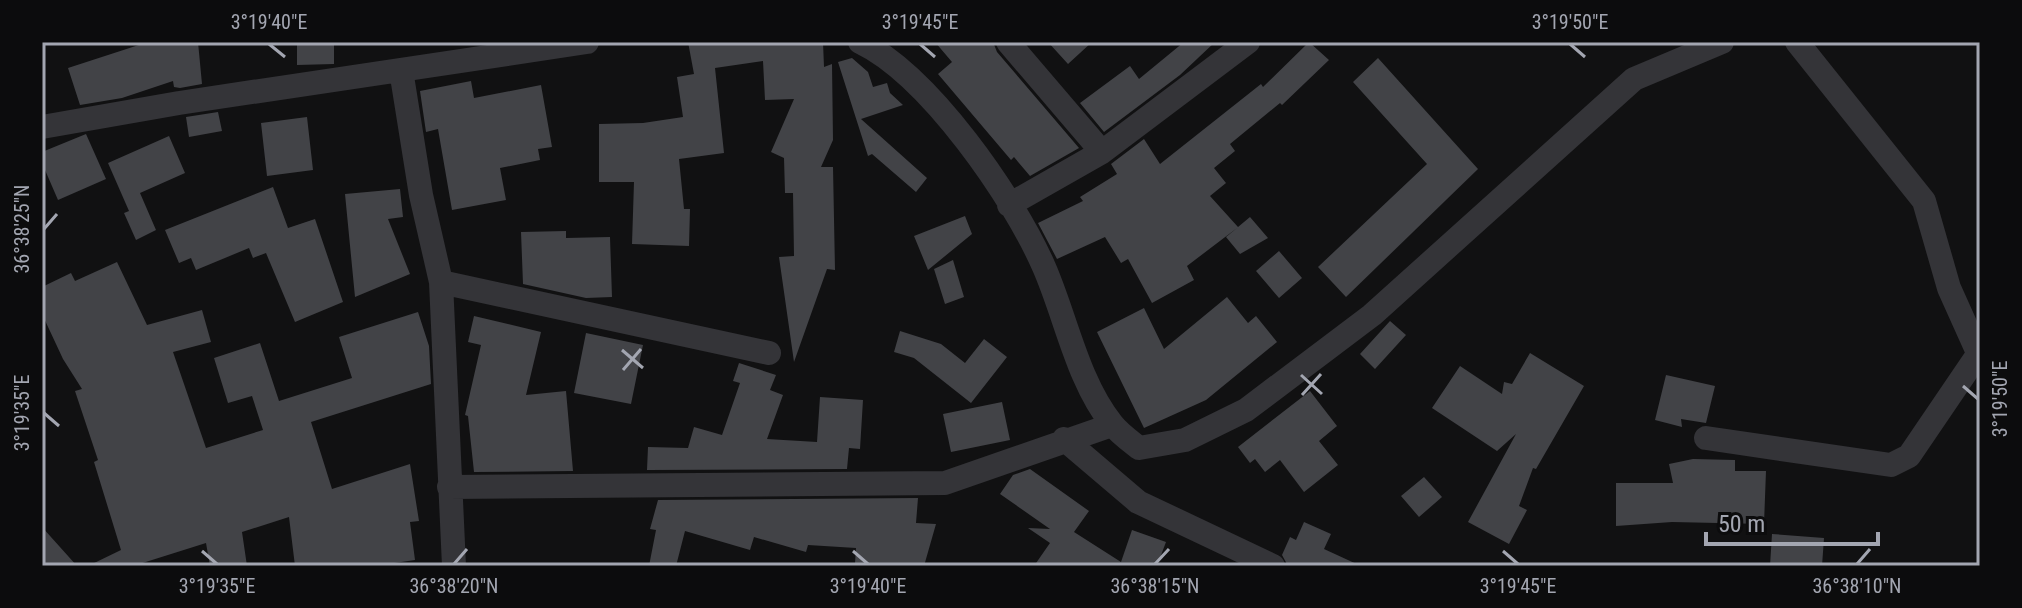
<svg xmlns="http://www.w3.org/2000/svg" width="2022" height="608" viewBox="0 0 2022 608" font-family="'Roboto Condensed',sans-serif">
  <rect width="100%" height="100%" fill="#111112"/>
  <path fill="#424347" d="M148 42H198L202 84 180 88 174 87 173 81 122 98 80 105 68 68Z
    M297 42H334V64L297 65Z
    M688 42H823L824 67 832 64 833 140 821 167H833L835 270 827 269 794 362 779 257 794 256 793 193H785L784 158 771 152 794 99 765 100 763 61 715 68 724 153 679 159 684 209H690L689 246 632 244 634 182H599V124L643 123 683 117 677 77 694 74Z
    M935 42H993L997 52 1079 148 1030 176 1014 157 1011 160 938 74 952 62Z
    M1048 42H1092L1068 64Z
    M1184 42H1215L1180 75 1104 132 1080 103 1130 66 1139 79Z
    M1309 42 1329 60 1282 105 1280 103 1230 144 1235 151 1214 168 1226 183 1210 196 1238 227 1250 217 1268 238 1240 254 1226 237 1237 228 1187 266 1194 280 1152 303 1128 259 1121 263 1105 237 1057 259 1038 223 1083 201 1080 197 1117 174 1111 164 1144 139 1160 164 1261 84 1263 87Z
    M852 58 868 72 873 87 887 83 890 93 903 105 861 119 927 178 916 192 872 154 868 156 838 62Z
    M1378 58 1478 169 1346 297 1318 267 1427 164 1353 82Z
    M471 81 474 98 541 85 552 147 538 149 540 160 500 168 506 200 452 210 438 129 426 132 420 91Z
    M218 112 222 131 189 137 186 117Z
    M307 117 313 170 267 176 261 123Z
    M86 134 106 179 58 200 42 163V152Z
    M169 136 185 173 140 193 156 230 136 240 124 213 129 211 108 163Z
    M273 187 288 228 315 219 343 302 295 322 266 253 253 258 249 248 196 270 191 258 179 263 165 230Z
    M400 189 403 217 388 219 410 274 355 297 345 194Z
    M965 216 972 234 928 270 914 236Z
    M566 231V238L610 237 612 297 586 298 523 284 521 232Z
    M1279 251 1302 278 1279 298 1256 271Z
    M953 260 964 297 945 304 934 269Z
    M117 262 147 325 202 310 211 342 173 352 206 448 263 430 252 396 228 403 214 358 260 343 279 401 352 378 339 337 418 312 429 346 431 384 311 422 332 489 410 464 419 521 410 522 415 560 374 566H295L289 517 242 532 247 566H210L206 543 133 566H88L121 550 94 462 98 460 75 391 82 389 63 359 42 314V287L71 273 75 281Z
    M1227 297 1248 323 1256 316 1277 342 1206 400 1144 428 1097 332 1144 308 1164 349Z
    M474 316 541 332 526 395 566 391 573 471 474 472 468 416 465 415 481 345 468 342Z
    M1390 321 1406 335 1375 369 1360 354Z
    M900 331 941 344 965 363 984 339 1007 357 971 403 914 358 894 352Z
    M586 333 643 345 631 404 574 393Z
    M1530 353 1584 386 1536 469 1533 468 1519 506 1527 510 1509 544 1468 522 1516 434 1497 451 1432 408 1460 366 1502 394 1504 382 1512 384Z
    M739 363 776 375 770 390 783 395 767 439 817 442 820 397 863 400 860 449 849 448 847 469 647 470 648 447 688 448 694 427 722 435 740 383 733 381Z
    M1666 375 1715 386 1706 423 1681 419 1682 427 1655 420Z
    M1310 391 1337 426 1319 441 1338 465 1304 492 1280 460 1265 472 1255 459 1250 463 1238 447Z
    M1002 402 1010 440 951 452 943 414Z
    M1693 459 1735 460V471H1766L1764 524 1672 522 1616 526V483H1673L1669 464Z
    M1030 469 1089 511 1074 532 1121 562 1132 530 1166 542 1157 566H1034L1050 543 1028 528 1050 529 1000 494 1013 475Z
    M1424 477 1442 497 1419 517 1401 496Z
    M918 498 916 523 936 524 924 566 855 563 856 548 808 545 806 552 754 537 750 550 685 531 676 566H649L656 530 650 529 658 500Z
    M1304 522 1331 534 1324 549 1361 566H1288L1282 555 1290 537 1296 540Z
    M42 527 77 566H42Z
    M1772 534 1824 538 1822 566H1770Z"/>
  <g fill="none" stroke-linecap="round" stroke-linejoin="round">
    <path stroke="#343438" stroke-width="24" d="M860 42C929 75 1014 198 1044 267 1066 317 1077 380 1112 424 1119 433 1130 441 1139 448L1185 440 1246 410 1372 315 1634 79 1722 42
      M1008 42 1102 152
      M1797 42 1924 201 1949 288 1980 357
      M401 70 421 195 441 282 454 566
      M42 127 179 103 587 42
      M1009 205 1102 152 1248 42
      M441 282 769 353
      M1706 438 1891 465 1909 456 1979 353
      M1064 439 1138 502 1273 566
      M449 487 945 483 1112 425"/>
  </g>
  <path fill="none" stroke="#a3a6b1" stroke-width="3" d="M269 44 285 57M920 44 935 57M1570 44 1585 57M44 229 57 214M622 350 643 368M623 370 641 349M1301 375 1322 394M1963 386 1978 399M1302 395 1321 374M44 413 59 426M202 551 217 564M853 551 868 564M1503 551 1518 564M454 564 467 549M1155 564 1169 549M1857 564 1870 549"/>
  <rect width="2022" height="608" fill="none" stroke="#0c0c0d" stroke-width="88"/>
  <path d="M1706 532v12h172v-12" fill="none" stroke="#a3a6b1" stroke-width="4"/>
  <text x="1718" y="532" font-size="24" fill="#a3a6b1" stroke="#0c0c0d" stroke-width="6" paint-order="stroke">50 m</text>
  <rect x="44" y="44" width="1934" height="520" fill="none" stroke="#a3a6b1" stroke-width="3"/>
  <g font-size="20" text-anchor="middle" fill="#a3a6b1">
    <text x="269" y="29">3°19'40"E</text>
    <text x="920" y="29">3°19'45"E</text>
    <text x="1570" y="29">3°19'50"E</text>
    <text transform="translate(22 229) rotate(-90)" y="7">36°38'25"N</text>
    <text transform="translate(2000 399) rotate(-90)" y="7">3°19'50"E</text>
    <text transform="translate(22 413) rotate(-90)" y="7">3°19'35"E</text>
    <text x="217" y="593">3°19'35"E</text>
    <text x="454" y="593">36°38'20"N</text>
    <text x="868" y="593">3°19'40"E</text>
    <text x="1155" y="593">36°38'15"N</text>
    <text x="1518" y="593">3°19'45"E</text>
    <text x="1857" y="593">36°38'10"N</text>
  </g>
</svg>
